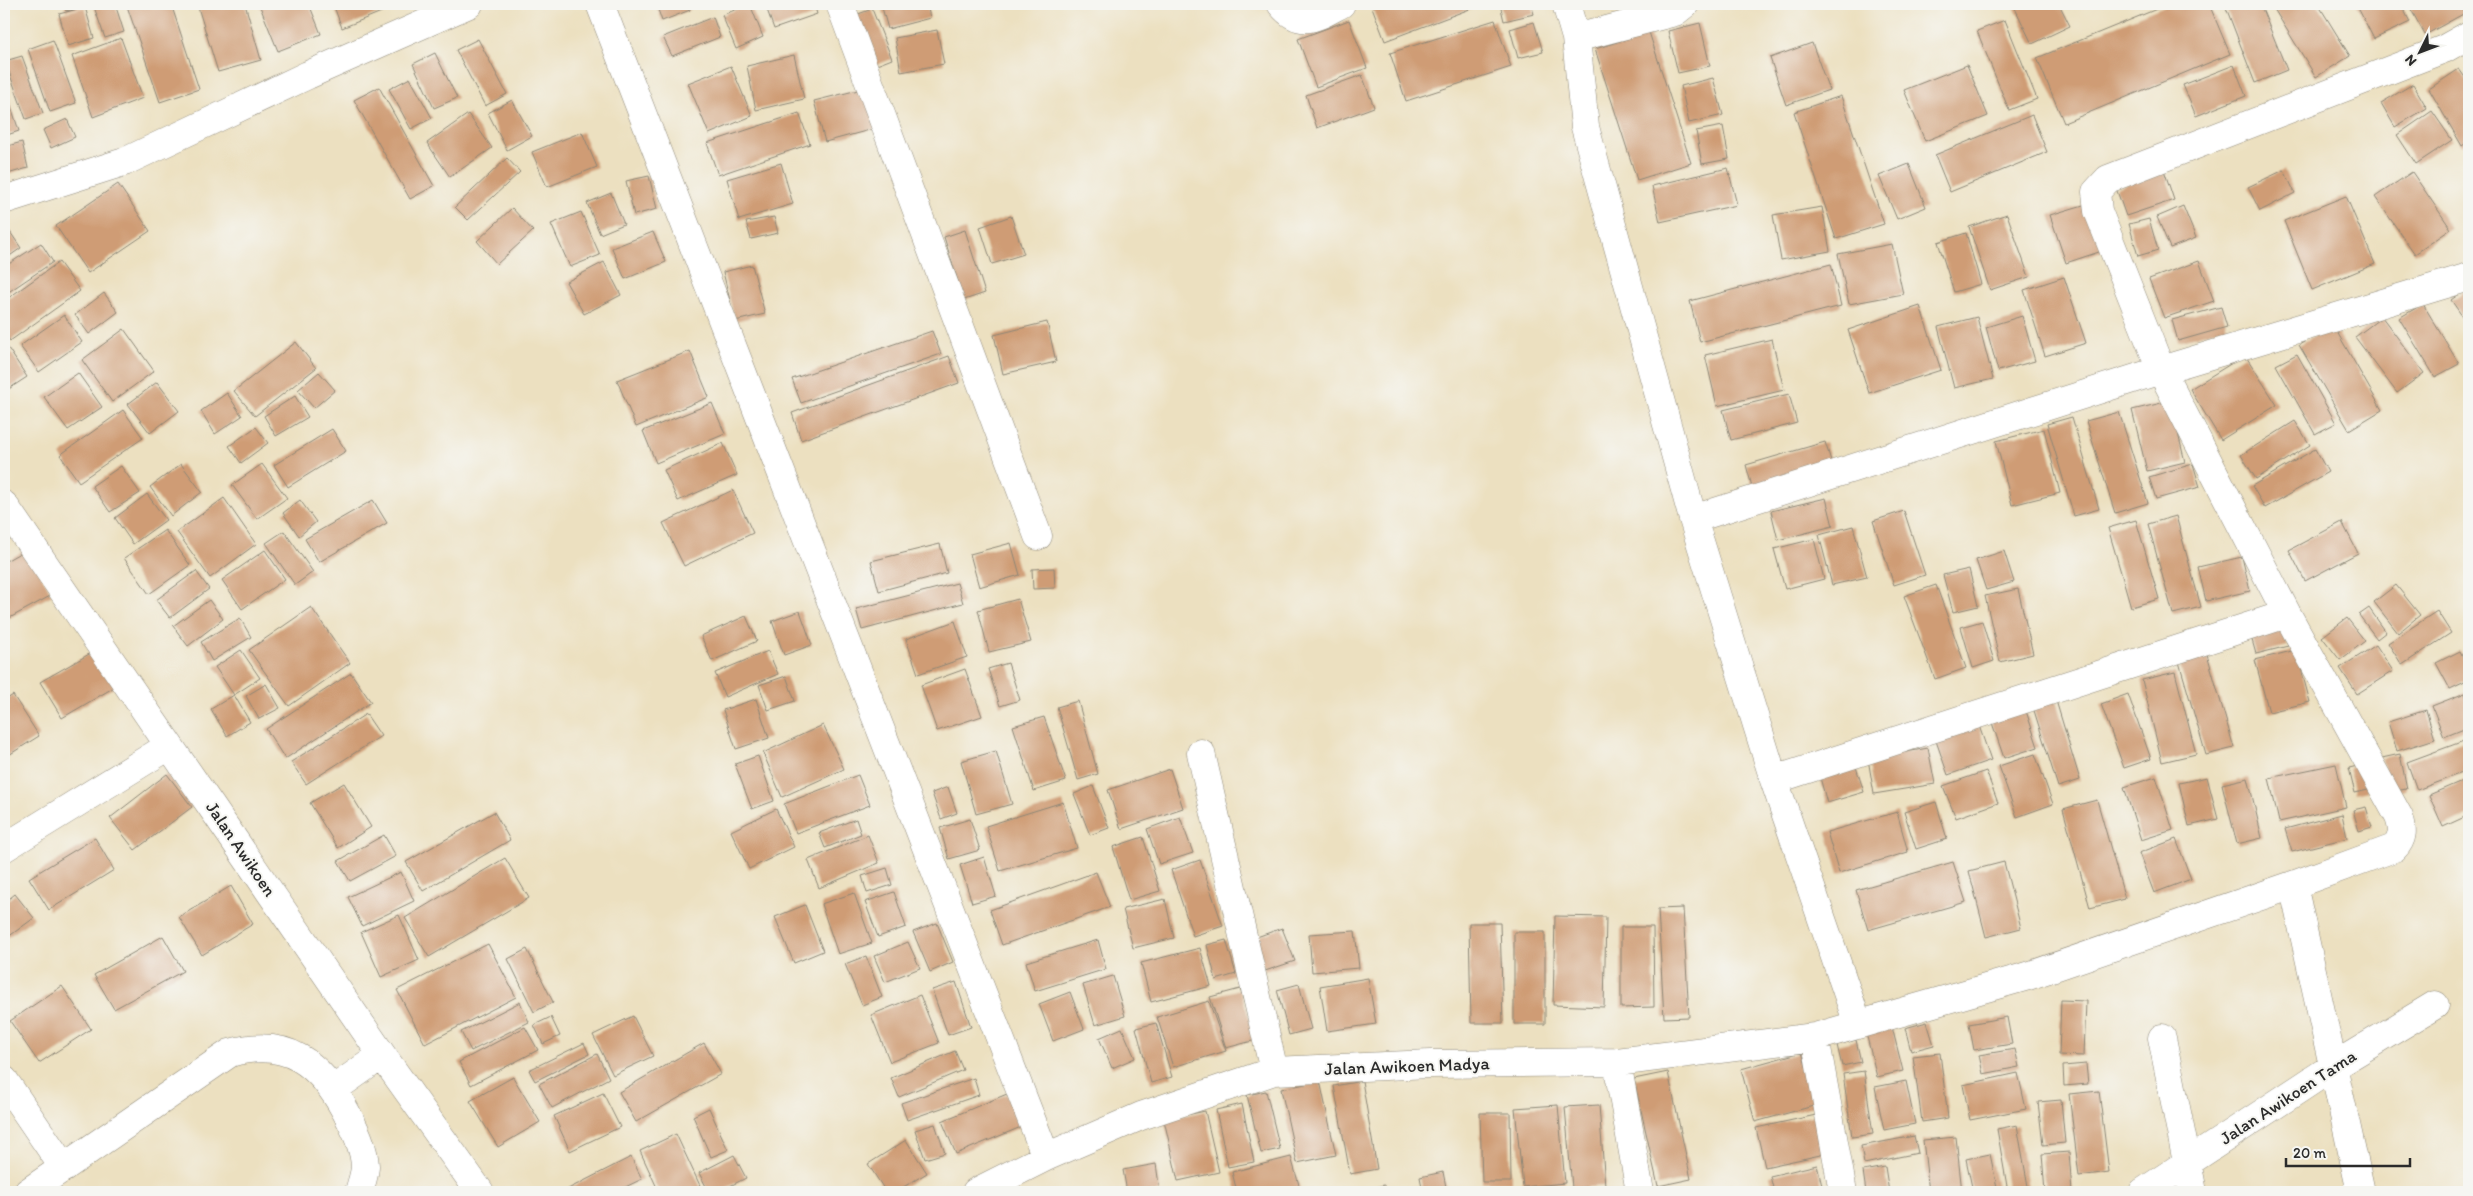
<svg xmlns="http://www.w3.org/2000/svg" width="2473" height="1196" viewBox="0 0 2473 1196" font-family="Itim,sans-serif">
  <rect width="100%" height="100%" fill="#f6f6f2"/>
  <filter id="ink" filterUnits="userSpaceOnUse"><feTurbulence type="fractalNoise" baseFrequency=".02" numOctaves="2"/><feDisplacementMap in="SourceGraphic" scale="10" xChannelSelector="R" yChannelSelector="G"/><feConvolveMatrix kernelMatrix="1 2 1 2 8 2 1 2 1" color-interpolation-filters="sRGB"/></filter>
  <filter id="wash" filterUnits="userSpaceOnUse"><feTurbulence type="fractalNoise" baseFrequency=".0096" numOctaves="4" result="noise"/><feDisplacementMap in="SourceGraphic" scale="20" xChannelSelector="R" yChannelSelector="G"/><feGaussianBlur stdDeviation="1.12" result="paint"/><feColorMatrix in="noise" values="0 0 0 0 0 0 0 0 0 0 0 0 0 0 0 0 0 1.4 0 .05"/><feComposite in="paint" operator="in"/></filter>
  <g filter="url(#wash)">
    <rect width="100%" height="100%" fill="#ece0c0"/>
    <g id="blocks">
      <path fill="#cf9c74" d="M64 4H91L66 11Z
        M93 4H115L124 32 105 38Z
        M134 4H171L199 89 160 102 127 6Z
        M197 4H245L261 60 218 72Z
        M259 4H309L321 34 278 51Z
        M333 4H401L342 28Z
        M656 4H688L690 10 662 21Z
        M750 4 763 37 736 49 722 15Z
        M765 4H814L817 14 774 29Z
        M881 4H927L930 18 888 29Z
        M1379 4H1483L1385 41 1372 7Z
        M1500 4H1531L1534 14 1504 21Z
        M2013 4H2059L2070 26 2032 44Z
        M2169 4H2209L2230 54 2064 123 2037 58Z
        M2228 4H2260L2287 70 2255 83 2225 5Z
        M2271 4H2318L2350 56 2316 77Z
        M2356 4H2401L2410 22 2374 39Z
        M2408 4H2460L2465 13 2425 35Z
        M85 7 94 38 68 46 59 14Z
        M872 9 892 59 869 68 850 17Z
        M713 17 720 37 672 56 663 37Z
        M1349 20 1367 68 1316 87 1298 39Z
        M1495 20 1511 67 1406 101 1390 53Z
        M2005 20 2037 99 2009 110 1977 31Z
        M1534 22 1543 52 1518 58 1510 29Z
        M1700 23 1710 66 1678 73 1668 31Z
        M937 30 944 64 901 72 895 38Z
        M1649 32 1691 163 1637 180 1595 49Z
        M121 38 143 98 93 117 72 56Z
        M478 39 507 94 485 106 456 50Z
        M53 40 76 103 50 112 28 49Z
        M1812 43 1829 90 1786 105 1770 58Z
        M435 53 457 98 434 108 413 64Z
        M794 55 804 99 756 110 747 66Z
        M22 56 43 113 26 119 5 61Z
        M1967 65 1988 116 1925 141 1904 90Z
        M2234 65 2246 96 2196 116 2183 85Z
        M731 66 752 116 709 134 688 83Z
        M2459 69 2469 83V141L2462 146 2429 89Z
        M1362 75 1374 107 1317 128 1306 95Z
        M410 78 432 118 411 129 389 89Z
        M1713 78 1723 115 1689 123 1681 86Z
        M2413 84 2427 108 2395 127 2381 103Z
        M379 87 434 186 410 199 354 100Z
        M866 88 877 128 825 142 814 101Z
        M1841 96 1884 224 1836 239 1794 112Z
        M9 100 19 131 4 136V102Z
        M512 100 532 136 507 150 488 113Z
        M2432 111 2452 140 2416 164 2397 135Z
        M799 113 810 144 718 175 707 143Z
        M468 114 492 148 450 177 427 143Z
        M2032 115 2047 152 1950 192 1935 155Z
        M67 119 75 137 51 148 43 130Z
        M1723 126 1729 159 1702 164 1696 131Z
        M582 132 597 167 547 187 532 152Z
        M22 142 28 168 4 175V147Z
        M507 158 520 172 468 220 455 207Z
        M781 163 793 204 739 220 727 179Z
        M1909 164 1926 207 1897 219 1879 176Z
        M1728 168 1737 205 1660 222 1652 186Z
        M2164 170 2174 200 2126 216 2116 188Z
        M2284 170 2295 193 2260 211 2248 187Z
        M2412 172 2451 229 2415 254 2375 197Z
        M649 176 657 209 634 215 626 181Z
        M118 184 150 231 88 273 56 226Z
        M611 193 624 224 600 234 587 203Z
        M2346 196 2375 264 2312 290 2284 221Z
        M2090 203 2105 250 2066 263 2050 215Z
        M2183 206 2196 238 2170 248 2157 217Z
        M1822 207 1830 251 1781 260 1773 215Z
        M512 208 533 231 497 264 477 241Z
        M581 212 600 255 570 267 551 224Z
        M2007 214 2029 277 1990 290 1969 227Z
        M1011 216 1024 254 992 264 980 227Z
        M774 217 778 233 751 239 746 222Z
        M2149 219 2158 250 2138 256 2129 224Z
        M4 223 21 248 4 260Z
        M965 230 985 293 964 300 944 237Z
        M653 232 666 262 625 279 612 248Z
        M1966 233 1981 284 1954 292 1938 242Z
        M41 243 53 262 4 295V267Z
        M1892 244 1903 294 1849 304 1838 254Z
        M2199 261 2214 301 2164 318 2149 279Z
        M59 262 80 291 10 341 4 332V301Z
        M604 262 621 295 584 314 566 282Z
        M1831 264 1841 306 1700 342 1690 301Z
        M752 265 765 314 735 321 723 272Z
        M2064 277 2086 343 2045 356 2024 290Z
        M2469 287V326L2451 300Z
        M104 293 118 312 89 334 75 315Z
        M2423 304 2459 364 2435 377 2399 318Z
        M1920 306 1941 370 1869 393 1848 330Z
        M2221 307 2227 327 2178 341 2172 320Z
        M64 315 82 342 39 372 20 346Z
        M2022 316 2035 361 1998 371 1986 327Z
        M1977 317 1993 379 1954 388 1938 327Z
        M2382 317 2424 373 2397 393 2355 337Z
        M1047 322 1056 362 1003 374 994 335Z
        M2333 325 2382 410 2349 430 2299 345Z
        M124 329 154 371 112 402 82 360Z
        M932 331 941 354 801 403 792 379Z
        M1772 339 1784 390 1717 406 1705 355Z
        M296 342 316 368 255 416 234 391Z
        M8 348 27 377 4 392V351Z
        M690 351 709 397 636 427 617 380Z
        M2297 354 2336 423 2315 434 2276 365Z
        M2245 355 2277 405 2221 440 2190 389Z
        M949 356 959 383 801 440 792 413Z
        M319 372 335 390 314 408 298 390Z
        M78 373 102 407 68 430 44 397Z
        M157 382 179 411 150 433 128 404Z
        M227 393 242 416 215 434 201 411Z
        M1789 394 1797 423 1731 440 1723 410Z
        M295 396 308 417 276 436 264 416Z
        M2170 401 2185 462 2147 471 2132 410Z
        M712 403 725 434 656 463 643 431Z
        M123 410 143 438 79 482 60 455Z
        M2119 412 2148 503 2115 513 2086 421Z
        M2072 417 2099 509 2074 516 2047 424Z
        M2295 421 2310 445 2256 479 2241 455Z
        M256 427 268 443 241 463 229 446Z
        M332 429 346 451 288 487 274 465Z
        M2044 429 2060 493 2012 505 1996 441Z
        M1825 442 1833 467 1753 490 1746 465Z
        M723 443 737 475 678 501 664 470Z
        M2315 449 2328 472 2265 508 2252 486Z
        M181 464 202 492 171 516 150 487Z
        M262 464 287 498 257 519 232 485Z
        M2193 464 2200 487 2156 499 2149 477Z
        M121 466 140 493 110 512 92 486Z
        M733 490 753 533 684 566 663 523Z
        M147 494 166 520 133 544 115 518Z
        M224 498 256 544 210 578 177 532Z
        M1826 498 1833 526 1778 540 1771 511Z
        M300 500 316 522 299 536 283 513Z
        M373 500 387 523 319 562 305 539Z
        M1904 511 1925 575 1894 585 1873 521Z
        M2176 516 2201 607 2173 614 2148 524Z
        M2136 520 2159 599 2131 607 2108 528Z
        M2342 522 2358 553 2305 581 2289 550Z
        M1853 526 1867 577 1832 585 1819 535Z
        M165 530 190 565 149 594 124 558Z
        M284 531 313 572 295 585 266 543Z
        M1814 539 1824 579 1785 589 1774 549Z
        M1011 543 1020 575 979 587 970 554Z
        M940 544 947 573 879 591 871 561Z
        M27 549 52 595 4 621V562Z
        M265 550 285 579 242 609 222 580Z
        M2004 551 2014 582 1986 590 1976 560Z
        M2242 557 2250 591 2206 601 2198 567Z
        M1054 568 1055 588 1033 589 1032 569Z
        M1969 569 1978 606 1953 612 1943 575Z
        M196 571 209 589 170 618 156 600Z
        M957 583 963 603 862 630 856 609Z
        M1936 585 1966 668 1935 679 1904 596Z
        M2396 585 2420 615 2398 633 2374 602Z
        M2018 589 2033 654 2000 662 1985 596Z
        M1018 599 1031 642 989 652 978 610Z
        M209 600 223 619 188 646 173 626Z
        M311 607 350 663 289 706 249 650Z
        M2369 608 2386 632 2377 639 2359 615Z
        M800 611 812 645 784 655 772 621Z
        M2437 611 2451 633 2402 665 2388 643Z
        M746 616 757 641 712 661 701 636Z
        M240 618 251 637 212 661 201 642Z
        M2347 618 2365 641 2340 660 2322 637Z
        M955 621 967 657 918 674 906 639Z
        M1982 621 1994 661 1973 668 1961 627Z
        M2282 624 2288 646 2256 654 2250 633Z
        M2376 645 2393 671 2357 694 2340 668Z
        M2205 647 2234 748 2206 755 2177 655Z
        M98 649 118 685 62 718 40 682Z
        M241 650 260 678 234 695 215 667Z
        M2296 650 2310 702 2269 712 2255 660Z
        M768 651 778 674 725 697 715 673Z
        M2460 651 2469 669V680L2450 689 2436 663Z
        M1008 663 1020 700 1000 706 988 669Z
        M965 669 982 716 937 731 921 685Z
        M2175 672 2196 754 2162 762 2142 680Z
        M351 673 371 702 285 759 266 729Z
        M786 676 795 701 768 710 759 685Z
        M266 684 280 708 259 719 246 696Z
        M2465 693 2469 704V727L2444 737 2432 706Z
        M2054 694 2080 780 2058 787 2031 701Z
        M2128 694 2151 759 2124 768 2101 704Z
        M13 695 39 736 4 758V701Z
        M234 695 250 722 227 736 211 709Z
        M756 699 769 738 736 749 723 710Z
        M1078 701 1098 774 1078 780 1057 707Z
        M2024 705 2038 747 2004 758 1990 717Z
        M2426 710 2435 739 2397 751 2388 722Z
        M366 714 381 736 306 784 291 762Z
        M1044 717 1066 781 1034 791 1013 726Z
        M1978 723 1991 760 1948 775 1935 738Z
        M823 725 844 769 782 797 763 753Z
        M2469 739V770L2417 790 2407 762Z
        M1928 748 1935 784 1874 794 1868 759Z
        M996 751 1012 804 976 814 961 761Z
        M2035 754 2053 804 2017 817 1999 766Z
        M2400 754 2407 789 2388 792 2382 758Z
        M758 756 774 801 752 809 735 764Z
        M1855 764 1864 792 1827 803 1819 774Z
        M2336 764 2346 807 2279 822 2269 778Z
        M2362 765 2368 790 2355 793 2349 768Z
        M1170 769 1183 808 1121 829 1108 790Z
        M1986 771 1998 803 1956 818 1943 786Z
        M167 774 192 807 135 850 110 818Z
        M858 775 870 805 796 833 784 804Z
        M2156 777 2173 830 2141 840 2124 787Z
        M2207 777 2218 819 2189 826 2179 783Z
        M2248 778 2262 838 2237 844 2222 784Z
        M2469 778V815L2443 827 2429 795Z
        M344 783 371 827 338 848 310 803Z
        M1093 786 1109 828 1090 835 1074 794Z
        M948 787 957 813 941 819 932 793Z
        M2097 800 2125 899 2090 908 2063 809Z
        M1063 802 1077 848 1000 871 986 826Z
        M1936 802 1947 839 1916 849 1904 812Z
        M2366 807 2372 827 2359 831 2353 810Z
        M776 809 794 847 749 869 731 831Z
        M494 812 510 840 423 891 406 862Z
        M1897 812 1908 852 1839 873 1827 832Z
        M2342 814 2347 838 2292 852 2285 829Z
        M1180 817 1193 853 1159 864 1147 829Z
        M856 819 861 834 825 848 819 833Z
        M970 819 980 850 949 859 940 828Z
        M384 835 396 856 350 881 338 861Z
        M868 835 879 863 819 888 808 860Z
        M1143 837 1160 891 1129 900 1113 847Z
        M95 838 114 870 49 910 29 878Z
        M2176 839 2191 879 2154 893 2139 853Z
        M984 857 996 896 972 903 960 865Z
        M505 858 529 898 429 957 405 918Z
        M1200 860 1223 926 1193 936 1171 870Z
        M1953 862 1966 902 1868 930 1856 890Z
        M2004 862 2021 928 1986 937 1969 871Z
        M887 868 892 885 867 893 862 876Z
        M401 872 414 901 362 926 348 897Z
        M1096 872 1110 907 1002 945 990 910Z
        M231 886 253 924 202 955 179 917Z
        M894 892 906 927 878 937 865 902Z
        M854 893 872 943 838 954 821 904Z
        M15 894 34 918 4 940V903Z
        M1165 899 1174 938 1133 948 1123 909Z
        M805 905 823 951 794 963 775 917Z
        M1683 908 1689 1017 1664 1018 1658 909Z
        M399 915 419 960 381 977 361 932Z
        M1555 916 1606 917 1604 1007 1553 1005Z
        M937 923 953 962 930 972 913 932Z
        M1469 923H1500L1503 1023H1471Z
        M1621 927H1653L1654 1007 1621 1008Z
        M1282 928 1295 961 1265 971 1254 938Z
        M1355 931 1359 968 1312 972 1309 934Z
        M1514 932H1545V1024H1514Z
        M163 936 183 971 114 1009 94 975Z
        M1098 940 1106 969 1035 991 1026 962Z
        M1226 940 1236 974 1216 980 1207 945Z
        M908 942 920 968 885 982 874 956Z
        M488 944 516 997 425 1044 397 990Z
        M1200 948 1211 986 1151 1002 1141 963Z
        M527 949 553 1002 534 1012 508 959Z
        M866 956 882 997 862 1005 845 964Z
        M1113 976 1125 1016 1095 1025 1083 985Z
        M1368 978 1376 1024 1327 1031 1320 986Z
        M956 982 971 1027 948 1035 932 990Z
        M1299 984 1311 1029 1289 1035 1277 990Z
        M62 986 91 1029 39 1063 10 1021Z
        M1240 989 1256 1040 1226 1048 1210 997Z
        M1070 992 1084 1029 1053 1041 1039 1004Z
        M920 995 939 1043 890 1062 871 1015Z
        M2061 1000 2086 1001 2084 1056 2059 1055Z
        M1209 1001 1226 1051 1173 1067 1157 1017Z
        M520 1002 529 1022 471 1051 461 1032Z
        M633 1016 653 1056 613 1075 593 1035Z
        M551 1017 560 1036 543 1044 534 1025Z
        M2007 1017 2012 1044 1974 1050 1969 1024Z
        M1927 1022 1934 1045 1911 1051 1905 1028Z
        M1156 1023 1172 1077 1151 1083 1136 1028Z
        M525 1027 538 1050 471 1085 459 1062Z
        M1892 1027 1903 1071 1877 1077 1866 1033Z
        M1122 1028 1135 1058 1112 1068 1099 1038Z
        M1856 1040 1861 1062 1842 1066 1837 1045Z
        M584 1043 589 1054 535 1081 529 1070Z
        M704 1043 721 1074 636 1122 619 1092Z
        M2015 1049 2019 1067 1983 1074 1979 1055Z
        M955 1051 963 1070 899 1097 891 1078Z
        M1802 1052 1817 1105 1755 1122 1741 1069Z
        M1940 1053 1948 1118 1922 1122 1913 1056Z
        M597 1054 609 1078 552 1108 539 1084Z
        M2086 1064 2088 1084 2064 1086 2063 1066Z
        M1864 1071 1873 1134 1852 1137 1843 1074Z
        M1668 1072 1691 1179 1658 1186 1634 1079Z
        M2018 1073 2026 1109 1970 1120 1963 1085Z
        M513 1077 540 1122 498 1147 470 1101Z
        M974 1078 979 1095 907 1120 901 1103Z
        M1320 1081 1336 1155 1297 1163 1281 1089Z
        M1362 1081 1377 1169 1350 1174 1334 1086Z
        M1906 1081 1915 1124 1884 1130 1875 1087Z
        M1266 1091 1280 1149 1261 1153 1247 1095Z
        M2099 1091 2109 1172 2079 1176 2069 1094Z
        M603 1093 620 1127 570 1151 554 1116Z
        M1007 1094 1021 1127 956 1154 942 1121Z
        M2061 1100 2065 1143 2043 1145 2038 1102Z
        M1242 1104 1254 1162 1228 1167 1216 1110Z
        M1558 1105 1565 1183 1523 1187 1515 1108Z
        M1599 1105 1605 1186 1572 1188 1565 1107Z
        M709 1108 728 1150 711 1157 693 1116Z
        M1205 1111 1219 1172 1178 1181 1164 1120Z
        M1480 1113H1510L1511 1182H1482Z
        M1816 1115 1825 1154 1765 1167 1756 1128Z
        M935 1124 945 1153 925 1159 915 1130Z
        M2017 1125 2029 1192H2008L1997 1129Z
        M676 1134 703 1192H659L640 1151Z
        M1914 1136 1918 1153 1864 1164 1861 1146Z
        M1956 1137 1962 1192H1929L1923 1140Z
        M906 1140 927 1173 895 1192H886L868 1164Z
        M2069 1152 2072 1192H2045L2042 1154Z
        M1990 1154 1998 1192H1973L1966 1159Z
        M734 1155 746 1178 718 1192H709L699 1173Z
        M631 1157 642 1179 615 1192H570L568 1189Z
        M1291 1157 1301 1192H1237L1232 1172Z
        M1156 1164 1160 1192H1127L1123 1170Z
        M1817 1165 1822 1186 1796 1192H1774L1770 1176Z
        M1885 1167 1889 1192H1866L1863 1171Z
        M1443 1172 1447 1192H1423L1420 1177Z
        M1384 1185 1385 1192H1356Z"/>
    </g>
  </g>
  <g filter="url(#ink)">
    <use href="#blocks" fill-opacity="0" stroke="#8c8676" stroke-width="1"/>
    <g fill="none" stroke-linecap="round" stroke-linejoin="round">
      <g stroke="#8c8676" stroke-width="29">
        <path id="minor" d="M600 4 1046 1157
          M840 4 1038 536
          M1281 4C1301 29 1318 16 1341 4
          M1566 4 1576 38 1585 127 1693 519 1774 780 1858 1024
          M1576 38 1675 12 1685 4
          M4 200 124 162 308 75 469 4
          M4 505 382 1055 480 1192
          M1693 519 2161 370 2469 277
          M1201 753 1274 1071
          M1774 780 2287 614
          M4 848 169 746
          M2293 885 2361 1192
          M1815 1037 1843 1192
          M2162 1038 2193 1192
          M1617 1062 1640 1192
          M4 1080 64 1168
          M334 1089 382 1055
          M28 1192 230 1053C287 1037 320 1063 346 1112 355 1129 364 1147 365 1166 365 1174 361 1184 359 1192
          M976 1192 1046 1157 1141 1116 1274 1071 1430 1064 1617 1062 1815 1037 2028 976 2293 885 2394 848C2404 838 2403 829 2399 817L2287 614 2161 370 2098 211 2096 192 2108 179 2444 49 2469 35
          M2143 1192 2334 1066 2435 1005"/>
      </g>
      <use href="#minor" stroke="#fff" stroke-width="28"/>
    </g>
  </g>
  <g text-anchor="middle" dominant-baseline="central" stroke-width="4" stroke-linejoin="round" paint-order="stroke">
    <g font-size="18" fill="#2b2b2b" stroke="#f6f6f2">
      <text transform="translate(241 849) rotate(56)">Jalan Awikoen</text>
      <text transform="translate(1407 1066) rotate(-2)">Jalan Awikoen Madya</text>
      <text transform="translate(2288 1097) rotate(-33)">Jalan Awikoen Tama</text>
    </g>
  </g>
  <rect width="2473" height="1196" fill="none" stroke="#f6f6f2" stroke-width="20"/>
  <g transform="translate(2420 52) rotate(228)" stroke="#f6f6f2" stroke-width="4" paint-order="stroke">
  <path d="M0-4L9 19L0 12L-9 19Z" fill="#2b2b2b"/>
  <text y="-8" font-size="14" font-weight="bold" text-anchor="middle" fill="#2b2b2b">N</text>
  </g>
  <path d="M2286 1158v8h124v-8" fill="none" stroke="#2b2b2b" stroke-width="2.5"/>
  <text x="2293" y="1158" font-size="15" fill="#2b2b2b" stroke="#f6f6f2" stroke-width="4" paint-order="stroke">20 m</text>
</svg>
